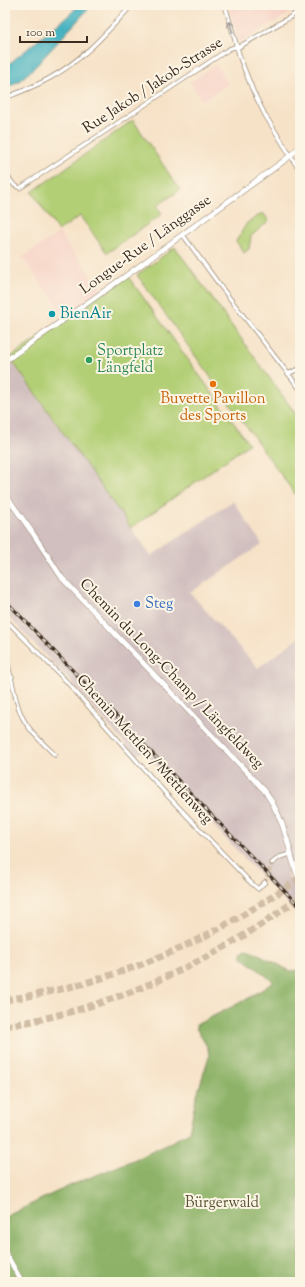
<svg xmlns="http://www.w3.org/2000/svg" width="305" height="1287" viewBox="0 0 305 1287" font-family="'Sorts Mill Goudy',serif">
  <rect width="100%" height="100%" fill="#fcf5e5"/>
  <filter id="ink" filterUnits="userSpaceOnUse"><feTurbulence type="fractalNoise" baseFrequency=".025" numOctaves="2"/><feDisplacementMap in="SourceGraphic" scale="8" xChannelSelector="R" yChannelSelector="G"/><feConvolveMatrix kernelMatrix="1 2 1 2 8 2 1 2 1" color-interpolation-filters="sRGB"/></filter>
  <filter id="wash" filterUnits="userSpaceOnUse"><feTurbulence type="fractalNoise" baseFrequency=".012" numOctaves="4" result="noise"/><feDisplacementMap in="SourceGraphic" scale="16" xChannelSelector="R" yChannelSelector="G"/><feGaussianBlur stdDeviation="0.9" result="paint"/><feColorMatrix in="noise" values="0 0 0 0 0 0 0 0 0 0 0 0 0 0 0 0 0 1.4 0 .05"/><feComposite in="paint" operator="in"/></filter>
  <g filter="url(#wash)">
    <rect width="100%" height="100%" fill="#f6e2c7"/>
    <path fill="#f6d1c5" d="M228 5H296L290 12V13L241 42 238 40Z
      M216 64 228 84 202 101 190 82Z
      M59 233 103 292 66 317 22 257Z"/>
    <path fill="#d1bfbf" d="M5 354H6L151 556 233 501 262 544 190 593 258 668 300 637V865L287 875 300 889V917L143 751 136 756 67 678 5 613Z"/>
    <path fill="#b2cf76" stroke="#767c4a" d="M133 120 180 190 157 206 162 214 107 253 80 216 58 231 32 192Z
      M263 213 269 221 251 236 249 249 244 253 236 241 247 223Z
      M175 247 300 420V501L137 275Z
      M127 275 249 444 131 528 10 358Z"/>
    <path fill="#8db267" stroke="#646e42" d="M246 949 255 952 290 971 300 970V1282H5V1217C28 1206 51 1194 74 1184 113 1168 153 1154 189 1132L196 1098 209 1056 208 1048 197 1030 196 1025 249 998 274 982 242 957V952Z"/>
    <path fill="#43b1bf" stroke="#3f6e6e" d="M79 5H92L33 69 19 81 5 89V67L68 16Z"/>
  </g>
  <g filter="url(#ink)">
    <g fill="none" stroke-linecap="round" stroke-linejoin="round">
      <path stroke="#d1bda5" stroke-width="3.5" stroke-dasharray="3.5 2" stroke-linecap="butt" d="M265 882 272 863"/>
      <path stroke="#d1bda5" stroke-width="7" stroke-dasharray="7 3.5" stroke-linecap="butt" d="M5 1000C116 983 208 943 300 878
        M5 1026C112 1009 214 962 300 897"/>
      <g stroke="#988672" stroke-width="5">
        <path id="street" d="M70 5 72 7
          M225 5 240 58 253 91 265 115 300 171
          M5 98C20 92 36 86 50 78 83 60 107 32 132 5
          M5 173 14 185 20 188 229 49 234 47 237 48 292 16 300 9
          M183 235 221 287 300 389
          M288 374 300 368
          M5 619 67 682 167 795 249 881 258 889 265 882
          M5 654C11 672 13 692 19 709 25 728 41 741 55 755
          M5 680 12 677
          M272 863 280 857 290 854"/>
      </g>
      <g stroke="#988672" stroke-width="6">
        <path id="secondary" d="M5 361 127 275 285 160 300 147
          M5 494 32 532 62 578 265 791C275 806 282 821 287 839 291 853 293 867 300 880
          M5 1252 22 1282"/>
      </g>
      <use href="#street" stroke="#fff" stroke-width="3.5"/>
      <use href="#secondary" stroke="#fff" stroke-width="5"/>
      <g stroke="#3b2a1e" stroke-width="3">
        <path id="rail" d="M5 600 300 907"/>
      </g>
      <use href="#rail" stroke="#fcf5e5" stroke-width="1.5" stroke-dasharray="4.5" stroke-linecap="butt"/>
    </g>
    <defs><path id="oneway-shaft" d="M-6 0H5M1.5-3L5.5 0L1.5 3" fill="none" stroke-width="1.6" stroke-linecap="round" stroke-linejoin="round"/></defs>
    <use stroke="#a79f9a" href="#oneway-shaft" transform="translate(231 27) rotate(-107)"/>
  </g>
  <circle fill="#0f9aa8" stroke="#fcf5e5" stroke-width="1.5" cx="52" cy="314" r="4"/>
  <circle fill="#2e9e5b" stroke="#fcf5e5" stroke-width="1.5" cx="89" cy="360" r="4"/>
  <circle fill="#e8710a" stroke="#fcf5e5" stroke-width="1.5" cx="213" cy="384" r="4"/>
  <circle fill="#3f7fe0" stroke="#fcf5e5" stroke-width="1.5" cx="137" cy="604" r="4"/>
  <g text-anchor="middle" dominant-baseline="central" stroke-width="4" stroke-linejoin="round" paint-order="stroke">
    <g font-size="15" fill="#3b2a1e" stroke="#fcf5e5">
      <text transform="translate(153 86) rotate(-33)">Rue Jakob / Jakob-Strasse</text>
      <text transform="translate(146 245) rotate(-36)">Longue-Rue / Länggasse</text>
      <text transform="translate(171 674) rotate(46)">Chemin du Long-Champ / Längfeldweg</text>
      <text transform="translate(144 750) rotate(48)">Chemin Mettlen / Mettlenweg</text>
    </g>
    <g font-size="15" fill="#0d838f" stroke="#fcf5e5" text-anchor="start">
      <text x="60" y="314">BienAir</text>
    </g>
    <g font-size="15" fill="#27864d" stroke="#fcf5e5" text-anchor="start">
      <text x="97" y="351">Sportplatz<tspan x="97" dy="17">Längfeld</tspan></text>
    </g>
    <g font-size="15" fill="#c56008" stroke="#fcf5e5">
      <text x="213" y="399">Buvette Pavillon<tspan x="213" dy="17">des Sports</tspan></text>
    </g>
    <g font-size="15" fill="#366cbe" stroke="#fcf5e5" text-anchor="start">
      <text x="145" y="604">Steg</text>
    </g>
    <g font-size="15" fill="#595334" stroke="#fcf5e5">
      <text x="222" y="1203">Bürgerwald</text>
    </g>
  </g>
  <rect width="305" height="1287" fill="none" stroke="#fcf5e5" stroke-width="20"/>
  <path d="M20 36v6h67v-6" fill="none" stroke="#3b2a1e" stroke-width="2"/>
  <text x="26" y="36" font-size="12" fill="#3b2a1e" stroke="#fcf5e5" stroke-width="3" paint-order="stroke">100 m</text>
</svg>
